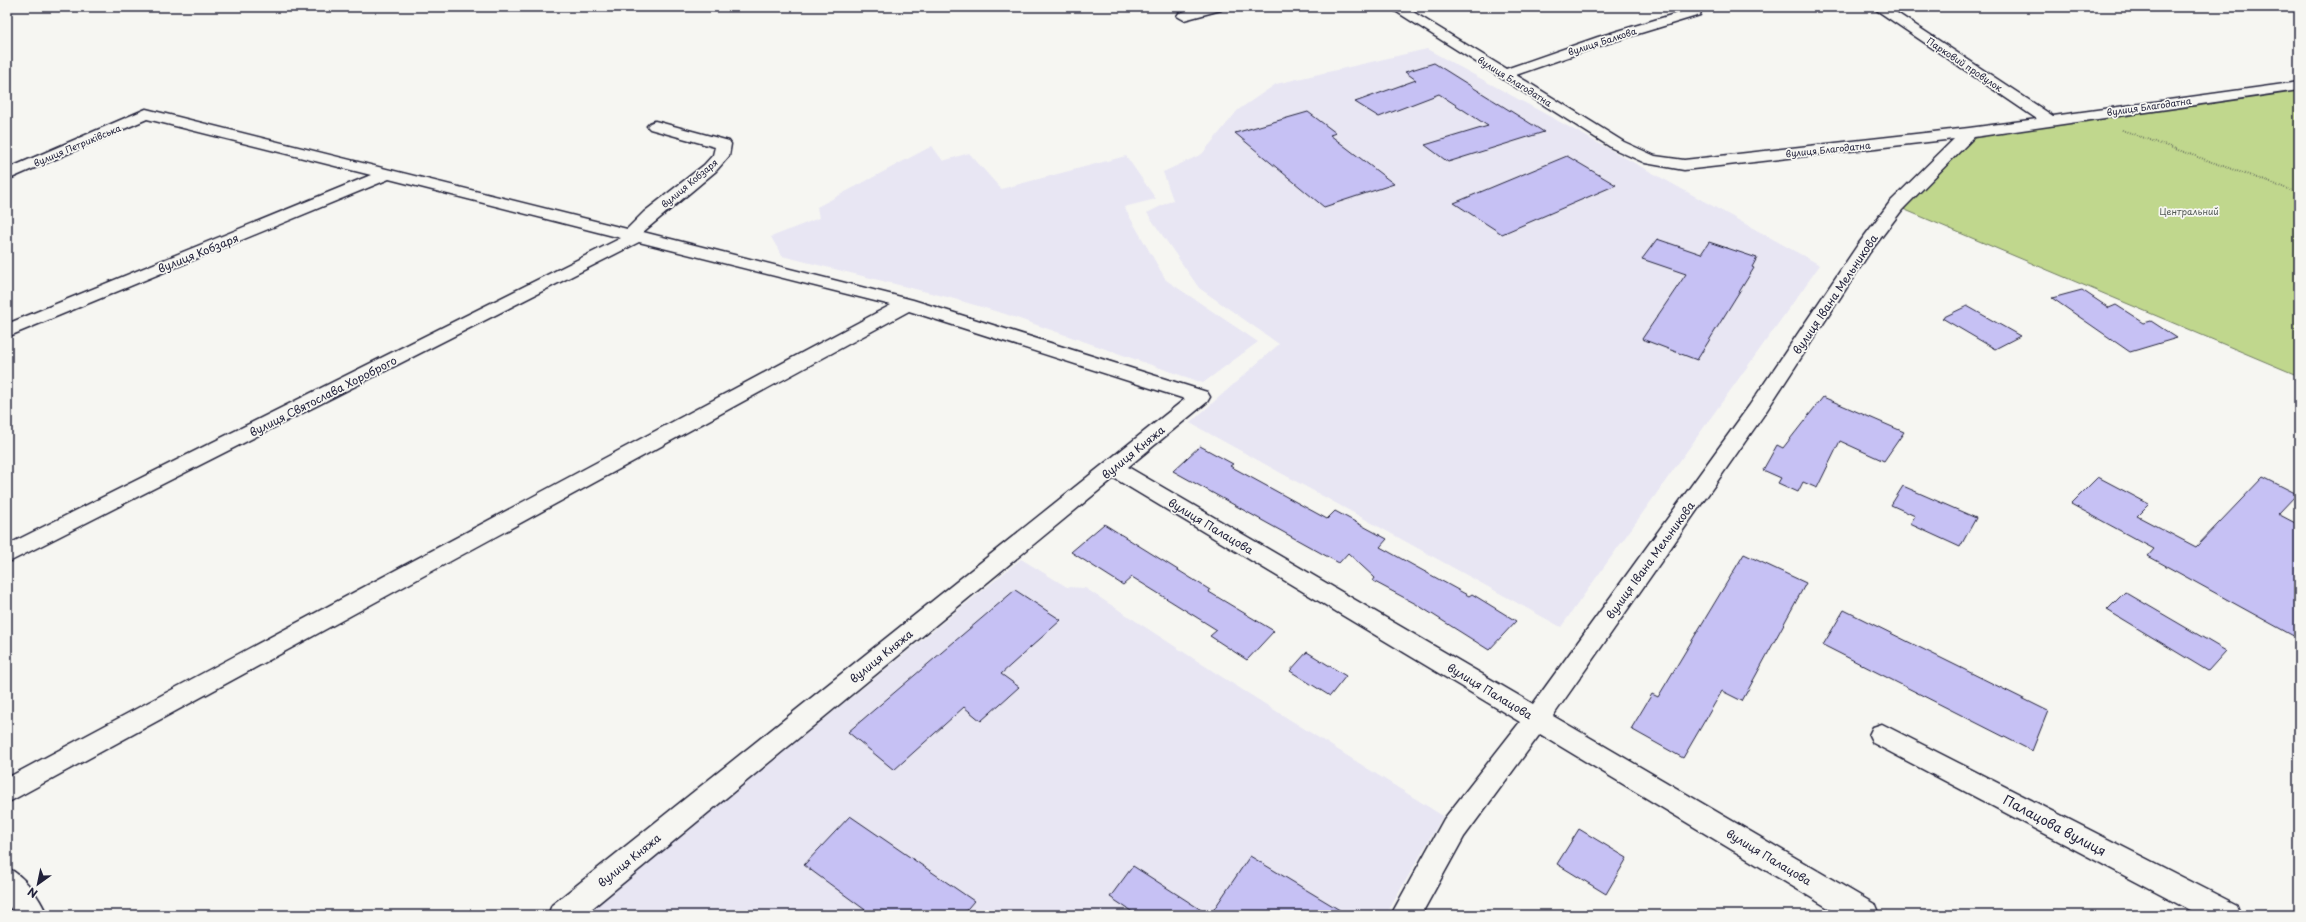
<svg xmlns="http://www.w3.org/2000/svg" width="2306" height="922" viewBox="0 0 2306 922" font-family="'Playpen Sans',sans-serif">
  <rect width="100%" height="100%" fill="#f6f6f2"/>
  <filter id="ink" filterUnits="userSpaceOnUse"><feTurbulence type="fractalNoise" baseFrequency=".025" numOctaves="2"/><feDisplacementMap in="SourceGraphic" scale="8" xChannelSelector="R" yChannelSelector="G"/><feConvolveMatrix kernelMatrix="1 2 1 2 8 2 1 2 1" color-interpolation-filters="sRGB"/></filter>
  <g filter="url(#ink)">
    <path fill="#e8e6f3" d="M1427 49 1820 265 1561 627 1190 423 1279 344 1199 288 1147 213 1173 200 1163 172 1202 154 1238 110 1276 84Z
      M932 146 943 161 969 153 1001 189 1126 156 1156 199 1124 207 1166 280 1258 342 1203 383 1005 314 951 298 782 256 771 237 819 218 817 207Z
      M1021 559 1067 587 1085 588 1222 677 1443 816 1386 915H584Z"/>
    <path fill="#c0d78d" stroke="#717c64" d="M2299 86V376L1896 206 1969 133Z"/>
    <path fill="#c6c1f4" stroke="#22223b" d="M1434 63 1544 132 1448 162 1425 145 1488 126 1439 94 1379 117 1355 102 1416 80 1405 72Z
      M1308 112 1336 133 1330 135 1394 184 1324 207 1235 133Z
      M1567 156 1616 185 1502 234 1454 203Z
      M1657 239 1701 254 1709 242 1757 258 1752 267 1754 268 1697 360 1642 339 1686 274 1642 259Z
      M2082 290 2109 308 2116 305 2144 323 2151 321 2177 338 2130 352 2052 298Z
      M1967 306 2020 336 1995 349 1942 318Z
      M1823 397 1904 432 1884 461 1840 441 1817 488 1803 482 1798 492 1778 483 1781 478 1763 470 1777 445 1783 448Z
      M1200 446 1233 464 1230 466 1327 519 1335 511 1387 539 1380 547 1469 596 1472 594 1516 621 1489 650 1416 604 1373 581 1375 578 1348 553 1339 563 1173 471Z
      M2098 477 2149 504 2137 516 2196 547 2263 477 2297 494 2278 514 2299 525V639L2148 556 2154 549 2071 504Z
      M1903 486 1976 518 1960 547 1910 524 1915 516 1891 505Z
      M1104 524 1210 590 1209 592 1274 631 1247 660 1210 636 1217 630 1132 577 1123 585 1071 552Z
      M1744 554 1806 583 1742 701 1722 691 1683 758 1631 729 1652 694 1658 697Z
      M1015 590 1061 620 1001 674 1019 687 981 721 964 707 894 770 848 732Z
      M2125 592 2226 651 2208 671 2107 610Z
      M1844 610 2048 711 2032 751 1823 645Z
      M1307 652 1346 676 1330 696 1290 671Z
      M850 816 974 901 962 915H872L804 865Z
      M1579 829 1627 858 1606 894 1557 864Z
      M1250 856 1348 915H1210Z
      M1133 866 1209 915H1137L1110 897Z"/>
    <g fill="none" stroke-linecap="round" stroke-linejoin="round">
      <g stroke="#22223b" stroke-width="3">
        <path id="street" d="M1201 7H1223L1221 10 1184 20 1177 16 1179 13Z
          M1389 7H1405L1506 69 1598 37 1688 10V7H1702L1700 15 1608 43 1516 75 1624 142 1655 156 1684 160 1969 128 2037 119 1872 7H1888L2053 116 2299 82V90L1974 137 1902 210 1870 252 1763 416 1553 716 1876 905 1880 915H1840L1540 734 1464 837 1421 915H1391L1444 819 1520 722 1114 478 584 915H548L552 905 1185 399 909 311 7 803V778L891 305 639 242 7 563V545L621 238 389 179 7 337V324L371 175 147 119 7 180V169L146 109 627 229 644 212 704 165 713 155 715 147 650 129 647 126 650 123 655 121 729 141 731 144 729 156 716 171 643 232 913 300 1207 392 1210 397 1207 402 1128 467 1533 704 1749 406 1857 246 1890 202 1954 139 1684 170 1645 163 1612 148Z
          M1882 724 2237 905 2241 915H2199L1873 743 1869 735 1873 727Z
          M7 868C24 875 40 898 47 915H16L7 904Z"/>
      </g>
      <path stroke="#22223b" stroke-width="2" stroke-dasharray="0.5 2" stroke-linecap="butt" d="M2122 130 2299 193"/>
      <use href="#street" fill="#f6f6f2" fill-rule="evenodd"/>
    </g>
  </g>
  <g text-anchor="middle" dominant-baseline="central" stroke-width="3.5" stroke-linejoin="round" paint-order="stroke">
    <g font-size="9" fill="#22223b" stroke="#f6f6f2">
      <text transform="translate(1602 41) rotate(-18)">вулиця Балкова</text>
      <text transform="translate(1965 64) rotate(34)">Парковий провулок</text>
      <text transform="translate(1515 81) rotate(32)">вулиця Благодатна</text>
      <text transform="translate(2149 106) rotate(-8)">вулиця Благодатна</text>
      <text transform="translate(77 145) rotate(-23)">вулиця Петриківська</text>
      <text transform="translate(1828 149) rotate(-6)">вулиця Благодатна</text>
      <text transform="translate(689 183) rotate(-40)">вулиця Кобзаря</text>
    </g>
    <g font-size="9" fill="#515854" stroke="#f6f6f2">
      <text x="2189" y="211">Центральний</text>
    </g>
    <g font-size="11" fill="#22223b" stroke="#f6f6f2">
      <text transform="translate(198 253) rotate(-22)">вулиця Кобзаря</text>
      <text transform="translate(1835 294) rotate(-56)">вулиця Івана Мельникова</text>
      <text transform="translate(323 396) rotate(-27)">вулиця Святослава Хороброго</text>
      <text transform="translate(1133 452) rotate(-39)">вулиця Княжа</text>
      <text transform="translate(1211 526) rotate(31)">вулиця Палацова</text>
      <text transform="translate(1650 560) rotate(-54)">вулиця Івана Мельникова</text>
      <text transform="translate(881 656) rotate(-39)">вулиця Княжа</text>
      <text transform="translate(1490 691) rotate(31)">вулиця Палацова</text>
      <text transform="translate(1769 857) rotate(31)">вулиця Палацова</text>
      <text transform="translate(629 860) rotate(-39)">вулиця Княжа</text>
    </g>
    <g font-size="13" fill="#22223b" stroke="#f6f6f2">
      <text transform="translate(2055 825) rotate(28)">Палацова вулиця</text>
    </g>
  </g>
  <rect width="2306" height="922" fill="none" stroke="#f6f6f2" stroke-width="24"/>
  <rect x="12" y="12" width="2282" height="898" fill="none" stroke="#22223b" stroke-width="1.5" filter="url(#ink)"/>
  <g transform="translate(38 884) rotate(213)" stroke="#f6f6f2" stroke-width="3" paint-order="stroke">
  <path d="M0-3L7 15L0 10L-7 15Z" fill="#22223b"/>
  <text y="-6" font-size="11" font-weight="bold" text-anchor="middle" fill="#22223b">N</text>
  </g>
</svg>
